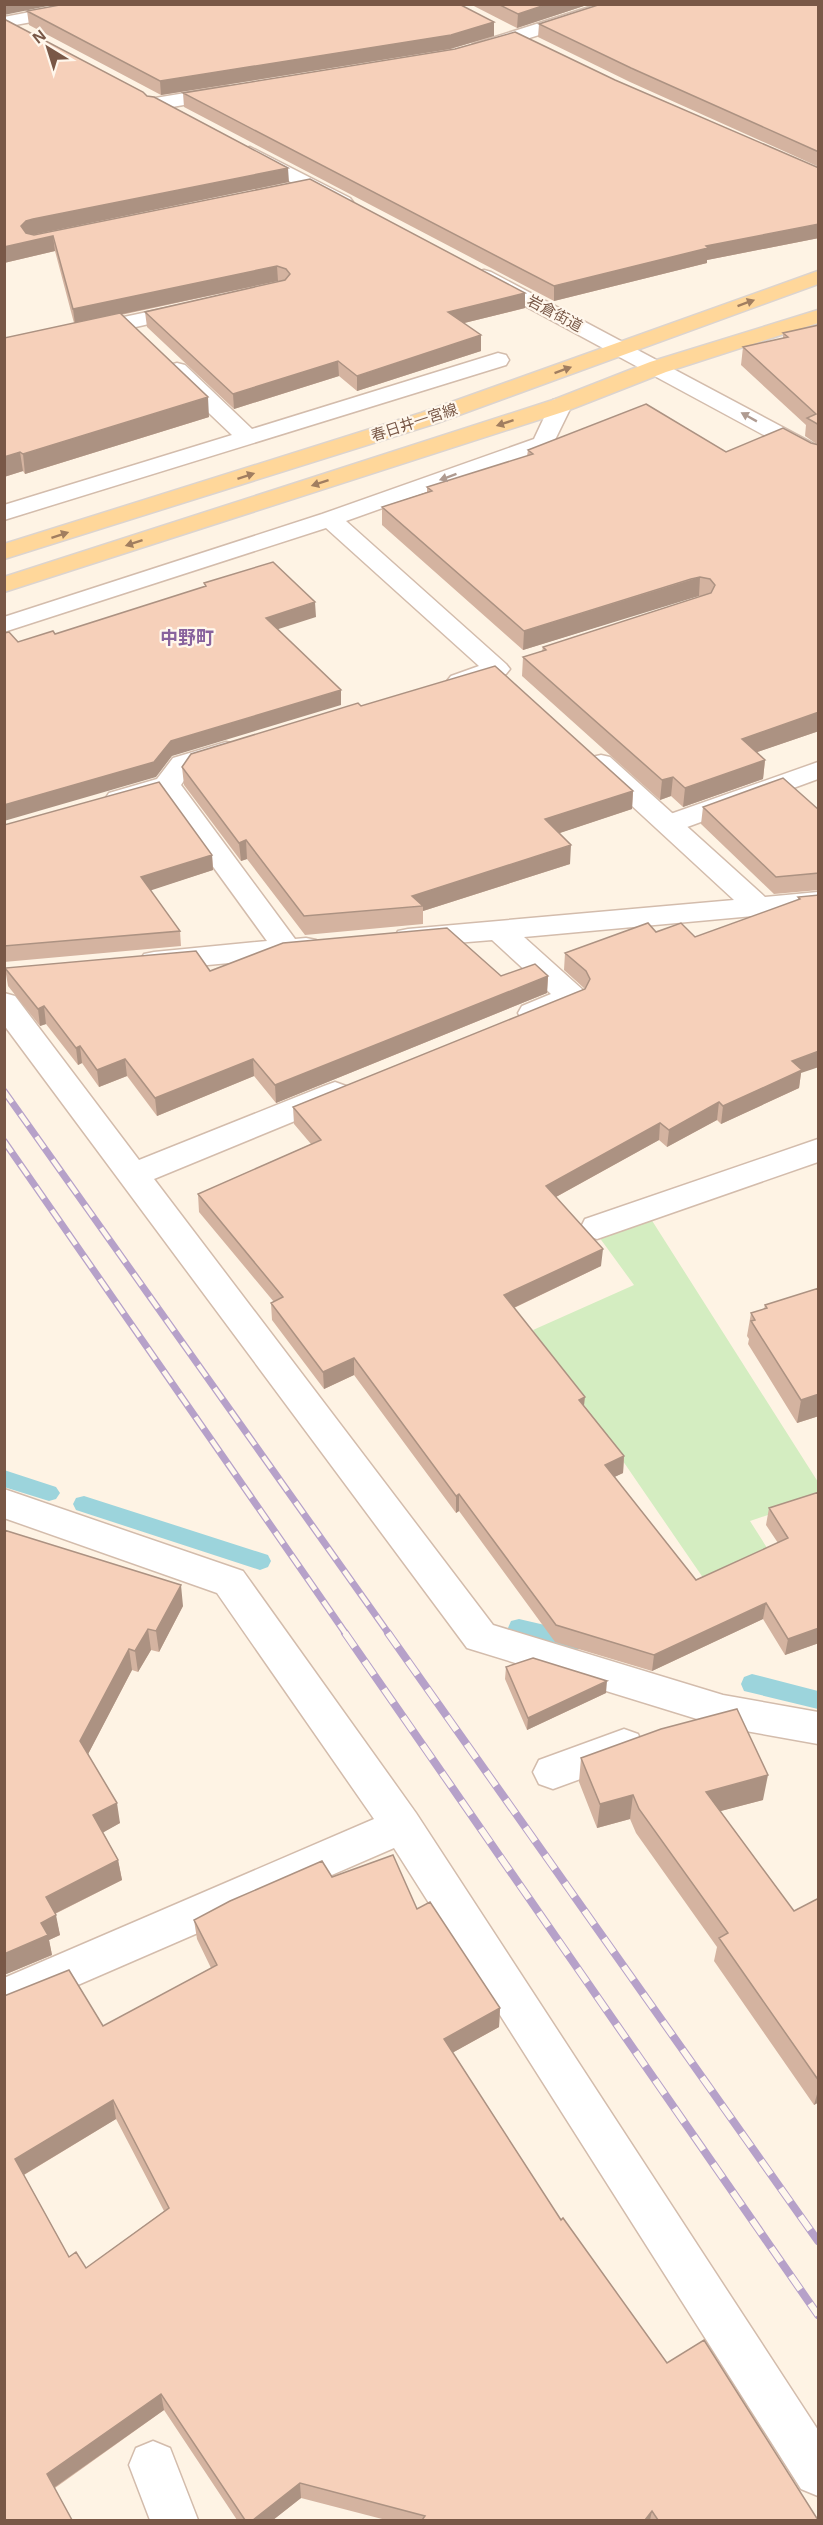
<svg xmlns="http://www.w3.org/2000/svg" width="823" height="2525" viewBox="0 0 823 2525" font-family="Arial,'Noto Sans JP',sans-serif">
  <rect width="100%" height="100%" fill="#fef3e4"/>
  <path fill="#d4edc1" d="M651 1219 818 1482V1498L750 1521 776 1562 708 1585 533 1330 634 1285 599 1237Z"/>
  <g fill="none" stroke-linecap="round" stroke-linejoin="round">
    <path fill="#9cd4dc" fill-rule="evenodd" d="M4 1470 56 1487 60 1493 56 1499 49 1501 4 1487Z
      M84 1496 268 1555 271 1561 268 1567 260 1570 76 1510 73 1504 76 1498Z
      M519 1619 575 1632 583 1634 586 1641 583 1648 575 1650 511 1635 508 1628 511 1621Z
      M752 1674 818 1691V1709L744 1691 741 1684 744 1677Z"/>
    <g stroke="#d3bcac" stroke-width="3">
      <path id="service" d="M818 762V779L679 830 669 832 659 830 655 824 659 818Z
        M624 1729 638 1734 643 1746 638 1758 553 1789 539 1784 533 1772 539 1760Z
        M153 2441 170 2448 198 2520H150L129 2465 136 2448Z"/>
    </g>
    <g stroke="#d3bcac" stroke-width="3">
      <path id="minor" d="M72 4H112L104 9 4 27V17Z
        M599 4H627L625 8 485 52H473L470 48 473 44Z
        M228 86 235 88 237 92 235 96 155 110 148 108 146 104 148 100 155 98Z
        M250 147 350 198 353 202 350 206H336L243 157 240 153 243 149Z
        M484 270 491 272 818 446V462L810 460 477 280 474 276 477 272Z
        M190 303 197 305 201 309 197 313 127 329 119 328 116 323 119 318Z
        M498 353 506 355 509 360 506 365 4 520V505L232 435 169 375 166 370 169 365 177 363 185 365 252 429Z
        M561 398 569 400 572 405 551 448 346 521 506 664 510 669 506 674 460 689 451 686 447 681 451 676 479 666 326 528 4 632V617L322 514 534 439 550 405 553 400Z
        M226 742 235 744 239 750 235 756 191 770 181 785 295 939 306 938 316 940 321 947 316 954 306 956 154 970 144 968 139 961 144 954 154 952 267 941 161 795 119 807 109 805 105 799 109 793 157 779 173 758Z
        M601 755 610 757 765 897 818 892V910L524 937 583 990 587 997 583 1004 533 1023 522 1020 518 1013 522 1006 551 994 492 940 408 947 398 945 394 938 398 931 408 929 734 900 592 769 588 763 592 757Z
        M4 993 15 996 139 1160 324 1086 335 1082 346 1086 350 1093 346 1100 154 1179 493 1625 723 1695 818 1712V1744L723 1727 467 1648 4 1025Z
        M818 1139V1162L597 1239 585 1235 581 1227 585 1219Z
        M4 1489 243 1571 416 1813 818 2430V2496L801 2489 394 1848 4 2017V1978L374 1819 217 1593 4 1518Z"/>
    </g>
    <g stroke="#dcd4cf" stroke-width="3">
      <path id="primary" d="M818 271V284L437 423 4 559V544L421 413Z
        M818 310V323L666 372 569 410 4 592V577L553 400 650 362Z"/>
    </g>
    <use href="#service" fill="#fff" fill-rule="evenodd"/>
    <use href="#minor" fill="#fff" fill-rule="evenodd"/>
    <use href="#primary" fill="#ffd79a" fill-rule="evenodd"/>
    <g stroke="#b6a1c9" stroke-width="7">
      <path id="rail-far1" d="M4 1091 389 1634
        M4 1141 346 1634"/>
    </g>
    <g stroke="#b6a1c9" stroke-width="8">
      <path id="rail" d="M345 1633 818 2315
        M388 1633 818 2241"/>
    </g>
    <use href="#rail-far1" stroke="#fff7ec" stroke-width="4.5" stroke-dasharray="14" stroke-linecap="butt"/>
    <use href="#rail" stroke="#fff7ec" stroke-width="6" stroke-dasharray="17" stroke-linecap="butt"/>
  </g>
  <path fill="#d4b3a0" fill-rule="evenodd" d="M470 4H590L517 28Z
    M819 4V167L630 82 538 37 539 24Z
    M27 11 494 22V36L450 49 161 95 29 25Z
    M4 19 147 96 289 182 31 235 525 293V308L464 323 481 351 357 391 339 376 234 409 147 327 145 312 280 281H278L121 315 209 417 25 474 23 471 4 477V338L74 323 55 251 4 263Z
    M615 80 819 168V238L707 260V263L554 301 184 107 183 93Z
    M819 325V731L757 752 765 760 763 779 683 807 671 796 660 800 522 676 523 657 542 651 543 647 701 596H699L689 598 523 650 382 525V507L427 492V487L527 456 528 450 726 452 811 443 818 445 805 436 806 425 741 365 743 347 783 338V333Z
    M361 706 633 791 632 809 559 833 570 864 423 911V924L305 935 247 859 241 861 184 785 182 767Z
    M703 807 819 810V890L774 894 701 824Z
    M4 825 212 855 213 870 150 890 180 931 181 946 4 962Z
    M819 895 801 1073 799 1088 721 1124 717 1120 667 1147 659 1140 556 1197 601 1266 514 1308 584 1405 624 1456 623 1473 614 1477 696 1580 778 1543 766 1525 769 1508 819 1492V1643L785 1655 763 1619 652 1671 555 1642 459 1511 456 1513 354 1375 324 1389 272 1320 271 1303 274 1302 199 1212 198 1194 311 1144 294 1124 293 1107 585 989 564 970 565 953 656 932 695 937 798 900V897Z
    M5 968 501 976H548L547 993 276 1103 254 1076 157 1116 127 1076 99 1087 82 1063 78 1065 46 1024 40 1026 8 986Z
    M819 1288V1416L797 1423 748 1344 749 1339 747 1336 751 1313 764 1309 765 1305Z
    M4 1530 183 1606 159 1652 151 1650 138 1672 132 1670 88 1754 120 1823 103 1832 118 1860 122 1880 55 1914 60 1935 49 1940 52 1955 4 1975Z
    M506 1667 606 1693 527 1730 505 1679Z
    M581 1758 763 1800 720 1811 794 1911 819 1898V2102L814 2105 714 1961 717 1947 636 1833 630 1819 597 1828 579 1782Z
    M332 1877 417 1909 500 2008 499 2027 452 2053 561 2220 667 2363 818 2520H386L301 2498 273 2520H237L164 2410 55 2488 4 2520V1996L103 2026 211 1968 197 1939 194 1920ZM116 2119 164 2211 86 2268 69 2257 24 2175Z"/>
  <path fill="#ac9282" d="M4 4H58L4 15Z
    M548 4H590L517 28 518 14Z
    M494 22V36L450 49 161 95 160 81Z
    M288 168 289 182 27 236 21 226 26 221 33 219Z
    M819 224V238L707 260V263L554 301V286L706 246Z
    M53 236 55 251 4 263V247Z
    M277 266 278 281 75 324 73 309Z
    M525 293V308L448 327V312Z
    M481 335V351L357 391V376Z
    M338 361 339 376 234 409 233 394Z
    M208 397 209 417 25 474 23 454Z
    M20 452 23 471 4 477V457Z
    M700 577 699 596 523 650 524 631Z
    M315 602 316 617 266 633V618Z
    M341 690V705L172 756 156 777 4 821V805L171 741Z
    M819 712V731L740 758 742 739Z
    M765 760 763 779 683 807 685 788Z
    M673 777 671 796 660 800 662 780Z
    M633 791 632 809 545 838V819Z
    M246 840 247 859 241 861 239 843Z
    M571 845 570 864 423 911V906L412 896Z
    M212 855 213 870 143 893 141 877Z
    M548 976 547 993 276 1103 275 1085Z
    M44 1006 46 1024 40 1026 38 1009Z
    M80 1046 82 1063 78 1065 76 1048Z
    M819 1051V1067L801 1073 799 1088 721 1124 723 1106 792 1061Z
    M125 1059 127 1076 99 1087 97 1070Z
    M253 1059 254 1076 157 1116 155 1098Z
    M719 1102 717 1120 667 1147 669 1130Z
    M660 1123 659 1140 545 1203 546 1186Z
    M603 1249 601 1266 503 1313 504 1295Z
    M354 1358V1375L324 1389 323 1372Z
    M819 1394V1416L797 1423 801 1400Z
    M585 1397 583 1414 579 1400Z
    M624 1456 623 1473 604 1482 605 1465Z
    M459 1494V1511L456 1513V1496Z
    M181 1585 183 1606 159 1652 156 1631Z
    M766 1603 763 1619 652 1671 654 1655Z
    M819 1628V1643L785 1655 788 1639Z
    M148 1629 151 1650 138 1672 135 1651Z
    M129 1649 132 1670 84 1762 80 1741Z
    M607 1681 606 1693 527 1730 528 1718Z
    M768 1775 763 1800 702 1816 706 1792Z
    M633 1795 630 1819 597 1828 600 1804Z
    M117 1803 120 1823 97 1836 93 1815Z
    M118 1860 122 1880 50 1916 46 1897Z
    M56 1915 60 1935 49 1940 52 1955 4 1975V1954L41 1923Z
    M500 2008 499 2027 443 2058 444 2039Z
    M819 2087V2102L814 2105Z
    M113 2100 116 2119 20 2177 15 2159Z
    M161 2394 164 2410 52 2489 47 2474Z
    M300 2483 301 2498 273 2520H253Z
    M652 2511 650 2520H645Z"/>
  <path fill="#f6d0ba" stroke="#ac9282" stroke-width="1.5" fill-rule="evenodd" d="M65 4H459L494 22 451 35 160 81 27 11Z
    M498 4H548L518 14Z
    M601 4H819V152L631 68 539 24Z
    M4 19 143 92 147 96 154 97 288 168 33 219 26 221 21 226 26 233 34 235 310 179 525 293 448 312 481 335 357 376 338 361 233 394 145 312 285 280 290 274 286 269 277 266 73 309 53 236 4 247Z
    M515 32 615 80 819 168V224L706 246 708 248 554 286 183 93 455 49Z
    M120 313 208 397 23 454 20 452 4 457V338Z
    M819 325V425L807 418 816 414 743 347 788 337 783 333Z
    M646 404 726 452 783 428 811 443 819 445V712L742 739 765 760 685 788 673 777 662 780 523 657 546 650 543 647 711 593 715 585 710 579 700 577 691 579 524 631 382 507 432 491 427 487 533 454 528 450Z
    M273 562 315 602 266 618 341 690 171 741 154 762 4 805V633L9 632 18 642 53 631 55 634 206 586 204 583Z
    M495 666 633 791 545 819 571 845 412 896 423 906 304 916 246 840 239 843 182 767 191 754 358 703 361 706Z
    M783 778 819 810V873L776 877 703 807Z
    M159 782 212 855 141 877 180 931 4 946V825Z
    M819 895V1051L792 1061 802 1070 723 1106 719 1102 669 1130 660 1123 546 1186 603 1249 504 1295 585 1397 579 1400 624 1456 605 1465 696 1580 788 1538 769 1508 819 1492V1628L788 1639 766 1603 654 1655 556 1625 459 1494 456 1496 354 1358 323 1372 271 1303 283 1297 198 1194 321 1140 293 1107 585 989 590 979 586 971 565 953 648 923 656 932 681 923 695 937 800 899 798 897Z
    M447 928 501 976 535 964 548 976 275 1085 253 1059 155 1098 125 1059 97 1070 80 1046 76 1048 44 1006 38 1009 5 968 196 951 210 971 283 943Z
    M819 1288V1394L801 1400 751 1321 755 1320 751 1313 767 1308 765 1305Z
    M4 1530 181 1585 156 1631 148 1629 135 1651 129 1649 80 1741 117 1803 93 1815 118 1860 46 1897 56 1915 41 1923 48 1935 4 1954Z
    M533 1658 607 1681 528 1718 506 1667Z
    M737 1709 768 1775 706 1792 794 1911 819 1898V2081L719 1938 728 1933 639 1809 633 1795 600 1804 581 1758 661 1729Z
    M393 1855 417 1909 430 1902 500 2008 444 2039 561 2220 563 2218 667 2363 704 2340 818 2520H658L652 2511 645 2520H422L425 2516 300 2483 253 2520H245L161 2394 47 2474 72 2520H4V1996L69 1970 103 2026 217 1965 194 1920 230 1901 322 1861 332 1877ZM113 2100 169 2208 86 2268 76 2252 69 2257 15 2159Z"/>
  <defs><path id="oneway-solid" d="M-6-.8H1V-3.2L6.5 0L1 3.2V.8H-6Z" transform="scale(1.5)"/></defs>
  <g fill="#a17e60">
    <use href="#oneway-solid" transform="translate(746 303) rotate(-20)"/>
    <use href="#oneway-solid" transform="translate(563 370) rotate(-20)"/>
    <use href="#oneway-solid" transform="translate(505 423) rotate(162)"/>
    <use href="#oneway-solid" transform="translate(246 476) rotate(-18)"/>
    <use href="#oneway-solid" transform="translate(320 483) rotate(162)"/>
    <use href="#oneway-solid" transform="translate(60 535) rotate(-18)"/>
    <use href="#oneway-solid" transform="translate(134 543) rotate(162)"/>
  </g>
  <g fill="#af9b91">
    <use href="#oneway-solid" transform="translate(749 417) rotate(-151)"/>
    <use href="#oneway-solid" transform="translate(448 477) rotate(160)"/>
  </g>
  <g text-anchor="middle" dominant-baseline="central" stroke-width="4.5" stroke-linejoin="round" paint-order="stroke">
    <g font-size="15" fill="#795847" stroke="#fff7ec">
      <text transform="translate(555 313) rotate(28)">岩倉街道</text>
      <text transform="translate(414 422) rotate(-18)">春日井一宮線</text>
    </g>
    <g font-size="18" font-weight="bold" fill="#88629d" stroke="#fff7ec">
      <text x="187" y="638">中野町</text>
    </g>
  </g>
  <rect width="823" height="2525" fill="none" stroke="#795847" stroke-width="12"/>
  <g transform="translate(48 48) rotate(322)" stroke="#fff7ec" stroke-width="4.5" paint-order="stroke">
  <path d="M0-4.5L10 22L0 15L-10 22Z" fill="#795847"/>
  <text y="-9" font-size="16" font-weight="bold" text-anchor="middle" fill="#795847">N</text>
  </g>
</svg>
